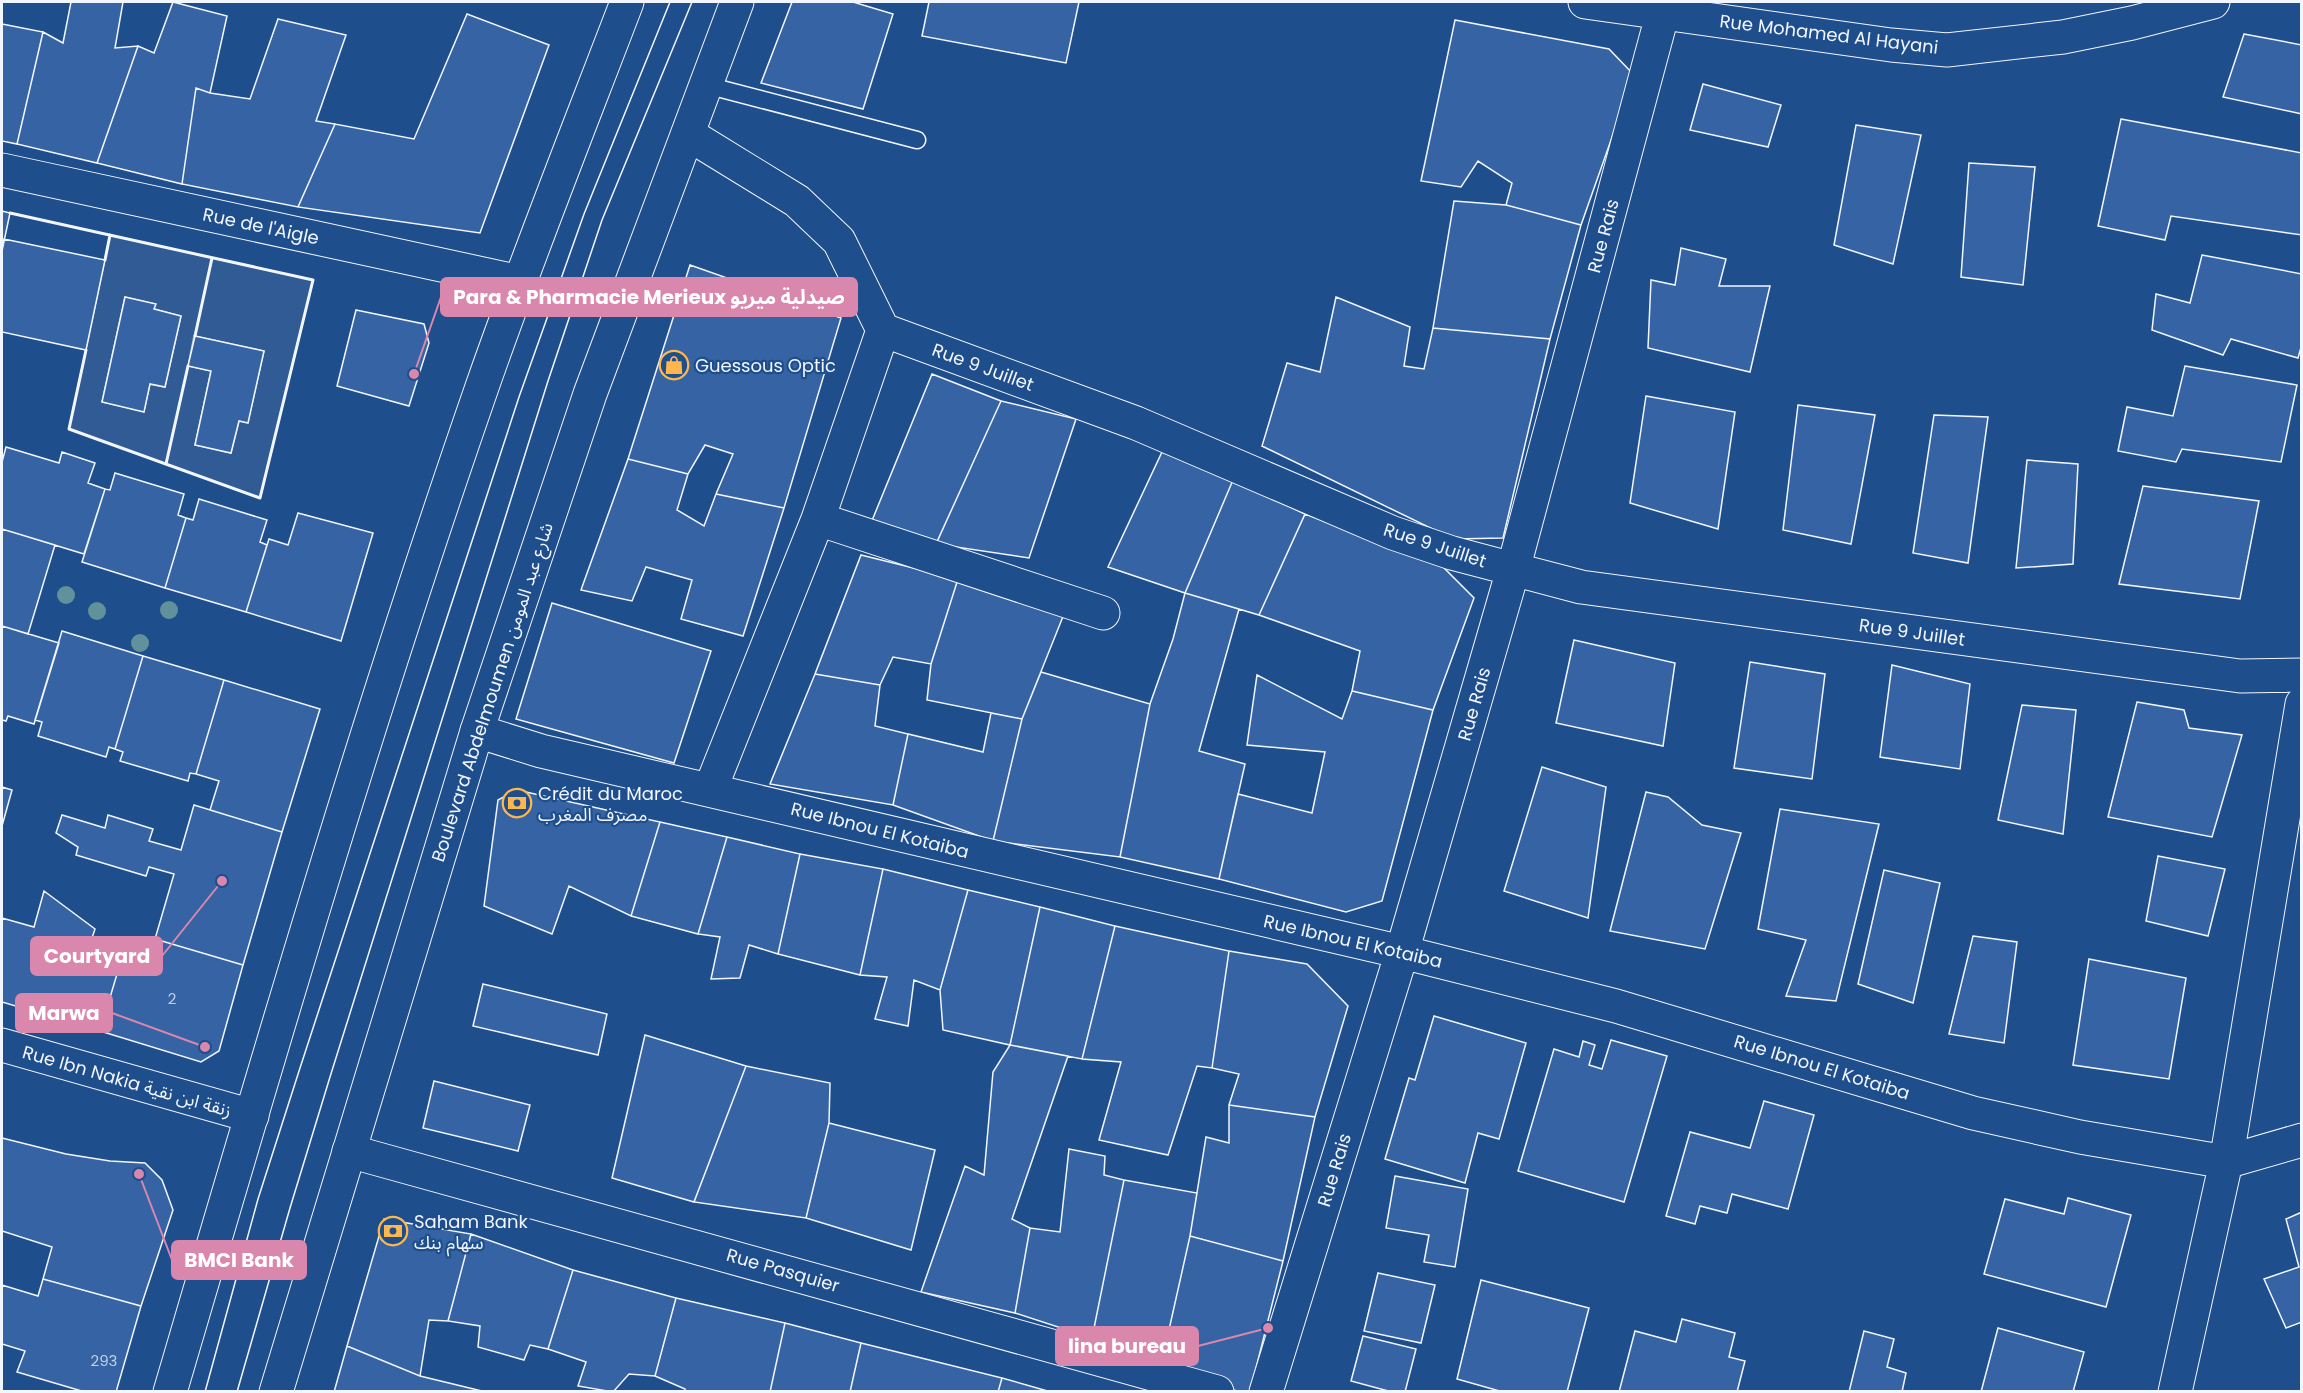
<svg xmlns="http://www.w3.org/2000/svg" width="2303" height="1393" viewBox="0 0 2303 1393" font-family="Poppins,'Noto Sans Arabic',sans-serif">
  <rect width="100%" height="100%" fill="#1f4e8c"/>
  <path fill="#305b95" stroke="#a8bbd7" stroke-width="1.5" fill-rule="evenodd" d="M110 235 313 280 260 498 69 429ZM125 297 155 304 154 309 181 316 165 387 150 384 144 411 102 402ZM194 336 264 351 248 422 239 421 231 453 195 445 211 371 188 366Z"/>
  <path fill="#3563a3" stroke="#f2f6ff" stroke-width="1.5" d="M71 2H123L115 48 138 46 97 163 17 144 43 32 63 43Z
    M173 2 227 16 210 93 196 88 182 184 97 163 138 46 154 53Z
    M792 2H853L893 14 863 109 761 83Z
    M929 2H1079L1066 63 922 36Z
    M467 14 549 45 480 233 298 207 335 124 414 139Z
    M278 19 346 35 316 121 335 124 298 207 182 184 196 88 210 93 250 99Z
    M1455 20 1609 49 1634 75 1581 225 1506 205 1512 183 1478 161 1461 187 1421 181Z
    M2 24 43 32 17 144 2 141Z
    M2244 34 2302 45V114L2223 97Z
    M1703 84 1781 105 1768 147 1690 130Z
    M2121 119 2302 153V235L2171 216 2165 240 2098 226Z
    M1856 125 1921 135 1893 264 1834 245Z
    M1969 163 2035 167 2023 285 1961 277Z
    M1454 201 1506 205 1581 225 1550 339 1433 328Z
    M2 211 10 213 2 251Z
    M4 239 105 260 86 350 2 332V251Z
    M1681 248 1726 259 1719 286H1770L1750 372 1648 348 1651 280 1675 285Z
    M2202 255 2302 274V344L2298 358 2231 339 2223 355 2152 330 2156 294 2190 303Z
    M690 265 841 318 784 508 716 494 733 454 705 445 688 474 628 459Z
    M125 297 156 304 154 309 181 316 165 387 150 384 144 412 102 402Z
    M1336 297 1410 327 1404 366 1424 369 1433 328 1550 339 1503 538 1453 539 1262 446 1287 363 1320 372Z
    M356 310 424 324 429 343 409 406 337 386Z
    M195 336 264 351 248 423 239 421 231 453 195 445 211 371 188 366Z
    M2185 366 2297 385 2281 462 2182 449 2176 462 2118 451 2127 407 2173 416Z
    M932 374 1001 401 936 544 871 523Z
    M1646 396 1735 412 1718 529 1630 503Z
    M1001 401 1076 419 1029 558 936 544Z
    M1798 405 1875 415 1851 544 1783 530Z
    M1934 415 1988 417 1968 563 1913 553Z
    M6 447 59 463 62 452 95 463 88 483 105 489 84 554 2 529V462Z
    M1162 452 1233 480 1185 593 1108 567Z
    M628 459 688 474 677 510 704 526 716 494 784 508 743 636 681 619 692 580 646 567 632 601 581 590Z
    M2027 460 2078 464 2073 564 2016 568Z
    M115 473 184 494 178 515 186 518 165 588 82 562 105 489 110 490Z
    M1233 480 1305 514 1259 615 1185 593Z
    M2143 486 2259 501 2240 599 2119 584Z
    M199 499 267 520 260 542 267 545 246 612 165 588 186 518 193 520Z
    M298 513 373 533 341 641 246 612 269 539 288 545Z
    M1305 514 1440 564 1474 598 1433 710 1352 691 1360 651 1259 615Z
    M2 529 55 545 28 634 2 626Z
    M861 555 958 579 931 664 893 657 880 685 815 674Z
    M958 579 1066 609 1022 719 927 700 931 664Z
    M1185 593 1239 609 1199 751 1245 764 1219 879 1120 857 1150 704 1173 639Z
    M552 603 711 651 674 763 516 719Z
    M2 626 59 643 34 724 8 716 6 721 2 720Z
    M62 631 143 656 115 749 109 747 106 757 38 736 42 722 35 720Z
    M1574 640 1675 663 1663 746 1556 723Z
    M143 656 224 680 196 774 190 773 188 781 120 761 123 752 115 749Z
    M1750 662 1825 674 1812 779 1734 768Z
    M1892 665 1970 684 1960 769 1880 757Z
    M1041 672 1150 704 1120 857 993 841 1022 719Z
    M815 674 880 685 875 726 908 734 893 805 770 784Z
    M1257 675 1342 719 1352 691 1433 710 1382 901 1346 912 1219 879 1238 794 1312 813 1325 752 1247 745Z
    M224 680 320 709 282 832 210 810 219 781 196 774Z
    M2137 702 2184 710 2189 728 2242 735 2212 837 2108 817Z
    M2022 705 2076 710 2063 834 1998 820Z
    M991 713 1022 719 993 841 893 805 908 734 983 752Z
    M1542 767 1606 787 1588 918 1504 891Z
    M2 787 12 790 2 826Z
    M517 790 660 822 631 916 569 886 552 934 484 906 498 800Z
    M1646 792 1668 797 1702 825 1741 833 1705 949 1610 931Z
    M194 805 282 832 243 965 155 939 174 874 149 867 146 876 76 855 78 847 56 833 62 815 105 828 108 815 153 829 149 841 181 850Z
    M1780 809 1879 824 1836 1001 1786 996 1806 940 1758 929Z
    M660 822 727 837 698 934 631 916Z
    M727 837 800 854 778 954 749 945 740 978 711 979 720 937 698 934Z
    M800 854 883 869 860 975 778 954Z
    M2158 856 2225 869 2208 936 2146 921Z
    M883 869 968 890 940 990 914 980 908 1026 875 1019 887 977 860 975Z
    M1884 870 1940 883 1913 1003 1858 984Z
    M968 890 1040 907 1010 1045 943 1030 940 990Z
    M44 891 95 929 90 944 123 954 100 1031 2 1002V918L34 927Z
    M1040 907 1115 926 1082 1059 1010 1045Z
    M1115 926 1229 951 1212 1068 1197 1066 1168 1155 1099 1140 1121 1062 1082 1059Z
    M1973 936 2017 942 2004 1043 1949 1034Z
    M155 939 243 965 219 1051 201 1062 100 1031 123 954 147 961Z
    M1229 951 1307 964 1348 1006 1315 1117 1229 1105 1239 1074 1212 1068Z
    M2089 959 2186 978 2169 1079 2073 1065Z
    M483 984 607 1014 598 1055 473 1026Z
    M1434 1016 1526 1043 1499 1139 1478 1133 1465 1183 1385 1159 1409 1078 1415 1080Z
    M645 1035 746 1066 694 1202 612 1178Z
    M1611 1040 1667 1056 1624 1202 1518 1171 1554 1049 1579 1057 1583 1041 1595 1045 1589 1065 1602 1069Z
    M1010 1045 1068 1056 1012 1219 1030 1228 1015 1313 921 1292 965 1166 984 1175 993 1072Z
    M746 1066 830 1083 829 1123 806 1218 694 1202Z
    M434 1081 530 1105 518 1151 423 1128Z
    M1764 1101 1814 1115 1788 1209 1732 1194 1727 1213 1700 1206 1695 1224 1666 1216 1690 1132 1750 1148Z
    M1229 1105 1315 1117 1283 1261 1190 1236 1206 1137 1229 1143Z
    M829 1123 935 1150 911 1250 806 1218Z
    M2 1138 66 1154 110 1161 145 1163 162 1180 173 1210 141 1306 43 1279 52 1247 2 1231Z
    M1069 1149 1105 1156 1104 1175 1124 1180 1092 1338 1015 1313 1030 1228 1060 1232Z
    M1395 1176 1468 1189 1455 1267 1424 1262 1429 1235 1386 1228Z
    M1124 1180 1197 1193 1190 1236 1162 1361 1092 1338Z
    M2068 1198 2131 1215 2106 1307 1984 1274 2005 1199 2064 1214Z
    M2302 1212V1322L2286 1328 2264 1279 2299 1267 2286 1219Z
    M384 1219 471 1234 448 1321 429 1320 420 1376 347 1346Z
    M471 1234 573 1270 548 1349 530 1345 524 1360 478 1347 480 1326 448 1321Z
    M1190 1236 1283 1261 1250 1392H1241L1162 1371V1361Z
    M573 1270 676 1298 655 1376 629 1374 613 1392 578 1386 586 1362 548 1349Z
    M1378 1273 1435 1285 1421 1343 1364 1331Z
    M43 1279 141 1306 116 1392H85L17 1372 25 1351 2 1344V1285L38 1296Z
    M1481 1280 1589 1308 1567 1392H1503L1457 1379Z
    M676 1298 785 1323 770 1392H685V1389L655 1376Z
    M1682 1319 1735 1333 1729 1357 1745 1361 1737 1392H1619L1635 1331 1676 1342Z
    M785 1323 861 1343 850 1392H770Z
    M1998 1328 2084 1352 2073 1392H1981Z
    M1864 1331 1894 1339 1887 1367 1906 1373 1902 1392H1849Z
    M1363 1336 1416 1349 1405 1392H1392L1351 1381Z
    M861 1343 1002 1378 998 1392H850Z
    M347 1346 420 1376 486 1392H334Z
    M1002 1378 1051 1392H998Z"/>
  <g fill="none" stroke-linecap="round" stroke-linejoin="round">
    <g stroke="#f2f6ff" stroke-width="19">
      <path id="lane" d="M706 85 917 140"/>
    </g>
    <g stroke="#f2f6ff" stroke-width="35">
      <path id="street" d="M1585 2 1891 45 1947 50 2063 37 2132 23 2213 2
        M688 134 797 201 839 241 883 330 1136 423 1393 533 1452 553 1581 587 2240 676 2302 675
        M2 170 520 282
        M818 519 883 330
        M477 731 541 751 1402 952 1616 1006 1973 1113 2080 1137 2226 1162 2302 1140
        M710 790 818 519 1103 613
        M2 1045 252 1116
        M349 1151 1217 1392
        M1266 1392 1402 952 1513 570 1663 12
        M2175 1392 2226 1162 2302 704"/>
    </g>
    <g stroke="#f2f6ff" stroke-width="35">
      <path id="secondary" d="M170 1392C269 1055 367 718 482 387 527 258 578 130 627 2
        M276 1392 477 731 590 394 737 2"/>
    </g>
    <use href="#lane" stroke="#1f4e8c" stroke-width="16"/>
    <use href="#street" stroke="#1f4e8c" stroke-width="33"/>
    <use href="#secondary" stroke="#1f4e8c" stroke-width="33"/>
    <path stroke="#f2f6ff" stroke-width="1.5" d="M205 1392 258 1199 300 1068 519 397 584 214 670 2
      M237 1392 290 1208 330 1077 548 381 602 220 692 2"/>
    <path stroke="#f2f6ff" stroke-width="3" d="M10 213 313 280 260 498 69 429 86 350
      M105 260 110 235
      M195 336 212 258
      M166 464 188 366"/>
  </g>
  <g fill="#61919a">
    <circle cx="66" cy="595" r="9"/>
    <circle cx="169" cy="610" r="9"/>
    <circle cx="97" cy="611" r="9"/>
    <circle cx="140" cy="643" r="9"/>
  </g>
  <defs>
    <g id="shop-ring" transform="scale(1.5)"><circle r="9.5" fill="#1f4e8c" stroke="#ffb74d" stroke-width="1.5"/><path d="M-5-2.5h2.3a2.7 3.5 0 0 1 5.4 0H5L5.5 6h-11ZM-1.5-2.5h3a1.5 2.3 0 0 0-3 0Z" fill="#ffb74d"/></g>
    <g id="bank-ring" transform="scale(1.5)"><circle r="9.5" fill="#1f4e8c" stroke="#ffb74d" stroke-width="1.5"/><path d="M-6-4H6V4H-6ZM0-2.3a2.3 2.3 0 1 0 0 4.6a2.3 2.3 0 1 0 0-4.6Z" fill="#ffb74d"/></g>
  </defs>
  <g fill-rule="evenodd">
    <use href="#shop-ring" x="674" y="365"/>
    <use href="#bank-ring" x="517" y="803"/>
    <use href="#bank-ring" x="393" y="1231"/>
  </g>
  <g text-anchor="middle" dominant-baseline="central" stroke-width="4.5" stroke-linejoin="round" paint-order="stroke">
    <g font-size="15" fill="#c3d1e8">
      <text x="172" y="998">2</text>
      <text x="104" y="1360">293</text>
    </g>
    <g font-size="18" fill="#f2f6ff" stroke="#1f4e8c">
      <text transform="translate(1829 34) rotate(7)">Rue Mohamed Al Hayani</text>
      <text transform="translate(261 226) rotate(12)">Rue de l'Aigle</text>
      <text transform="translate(1603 236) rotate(-75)">Rue Rais</text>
      <text transform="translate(983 367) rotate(20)">Rue 9 Juillet</text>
      <text transform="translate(1435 545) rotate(18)">Rue 9 Juillet</text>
      <text transform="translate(1912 632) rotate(8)">Rue 9 Juillet</text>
      <text transform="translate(492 692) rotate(-72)">Boulevard Abdelmoumen شارع عبد المومن</text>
      <text transform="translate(1474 704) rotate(-74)">Rue Rais</text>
      <text transform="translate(880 830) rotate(14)">Rue Ibnou El Kotaiba</text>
      <text transform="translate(1353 941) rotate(13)">Rue Ibnou El Kotaiba</text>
      <text transform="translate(1822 1067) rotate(17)">Rue Ibnou El Kotaiba</text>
      <text transform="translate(127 1081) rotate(16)">Rue Ibn Nakia زنقة ابن نقية</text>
      <text transform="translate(1334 1170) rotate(-73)">Rue Rais</text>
      <text transform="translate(783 1270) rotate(16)">Rue Pasquier</text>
    </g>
    <g font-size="18" fill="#f2f6ff" stroke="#1f4e8c" text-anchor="start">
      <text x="695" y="365">Guessous Optic</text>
      <text x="538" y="793">Crédit du Maroc<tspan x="538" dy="21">مصرف المغرب</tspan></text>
      <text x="414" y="1221">Saham Bank<tspan x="414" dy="21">سهام بنك</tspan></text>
    </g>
  </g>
  <path fill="none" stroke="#da87ad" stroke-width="2" d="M414 374L441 297M222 881L162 956M205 1047L112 1013M139 1174L172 1260M1268 1328L1198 1346"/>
  <g fill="#da87ad" stroke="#1f4e8c" stroke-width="2">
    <circle cx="414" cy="374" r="6"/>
    <circle cx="222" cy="881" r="6"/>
    <circle cx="205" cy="1047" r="6"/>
    <circle cx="139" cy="1174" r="6"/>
    <circle cx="1268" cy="1328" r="6"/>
  </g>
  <g fill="#da87ad" stroke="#da87ad" stroke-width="2">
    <rect x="441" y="278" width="416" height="38" rx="6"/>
    <rect x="31" y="937" width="131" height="38" rx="6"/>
    <rect x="16" y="994" width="96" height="38" rx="6"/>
    <rect x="172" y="1241" width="134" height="38" rx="6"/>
    <rect x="1056" y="1327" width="142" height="38" rx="6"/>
  </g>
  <g font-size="20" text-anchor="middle" font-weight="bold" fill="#fff">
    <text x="649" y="304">Para &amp; Pharmacie Merieux صيدلية ميريو</text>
    <text x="97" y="963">Courtyard</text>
    <text x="64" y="1020">Marwa</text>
    <text x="239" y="1267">BMCI Bank</text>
    <text x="1127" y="1353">lina bureau</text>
  </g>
  <rect width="2303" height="1393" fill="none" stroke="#f2f6ff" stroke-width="6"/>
</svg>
